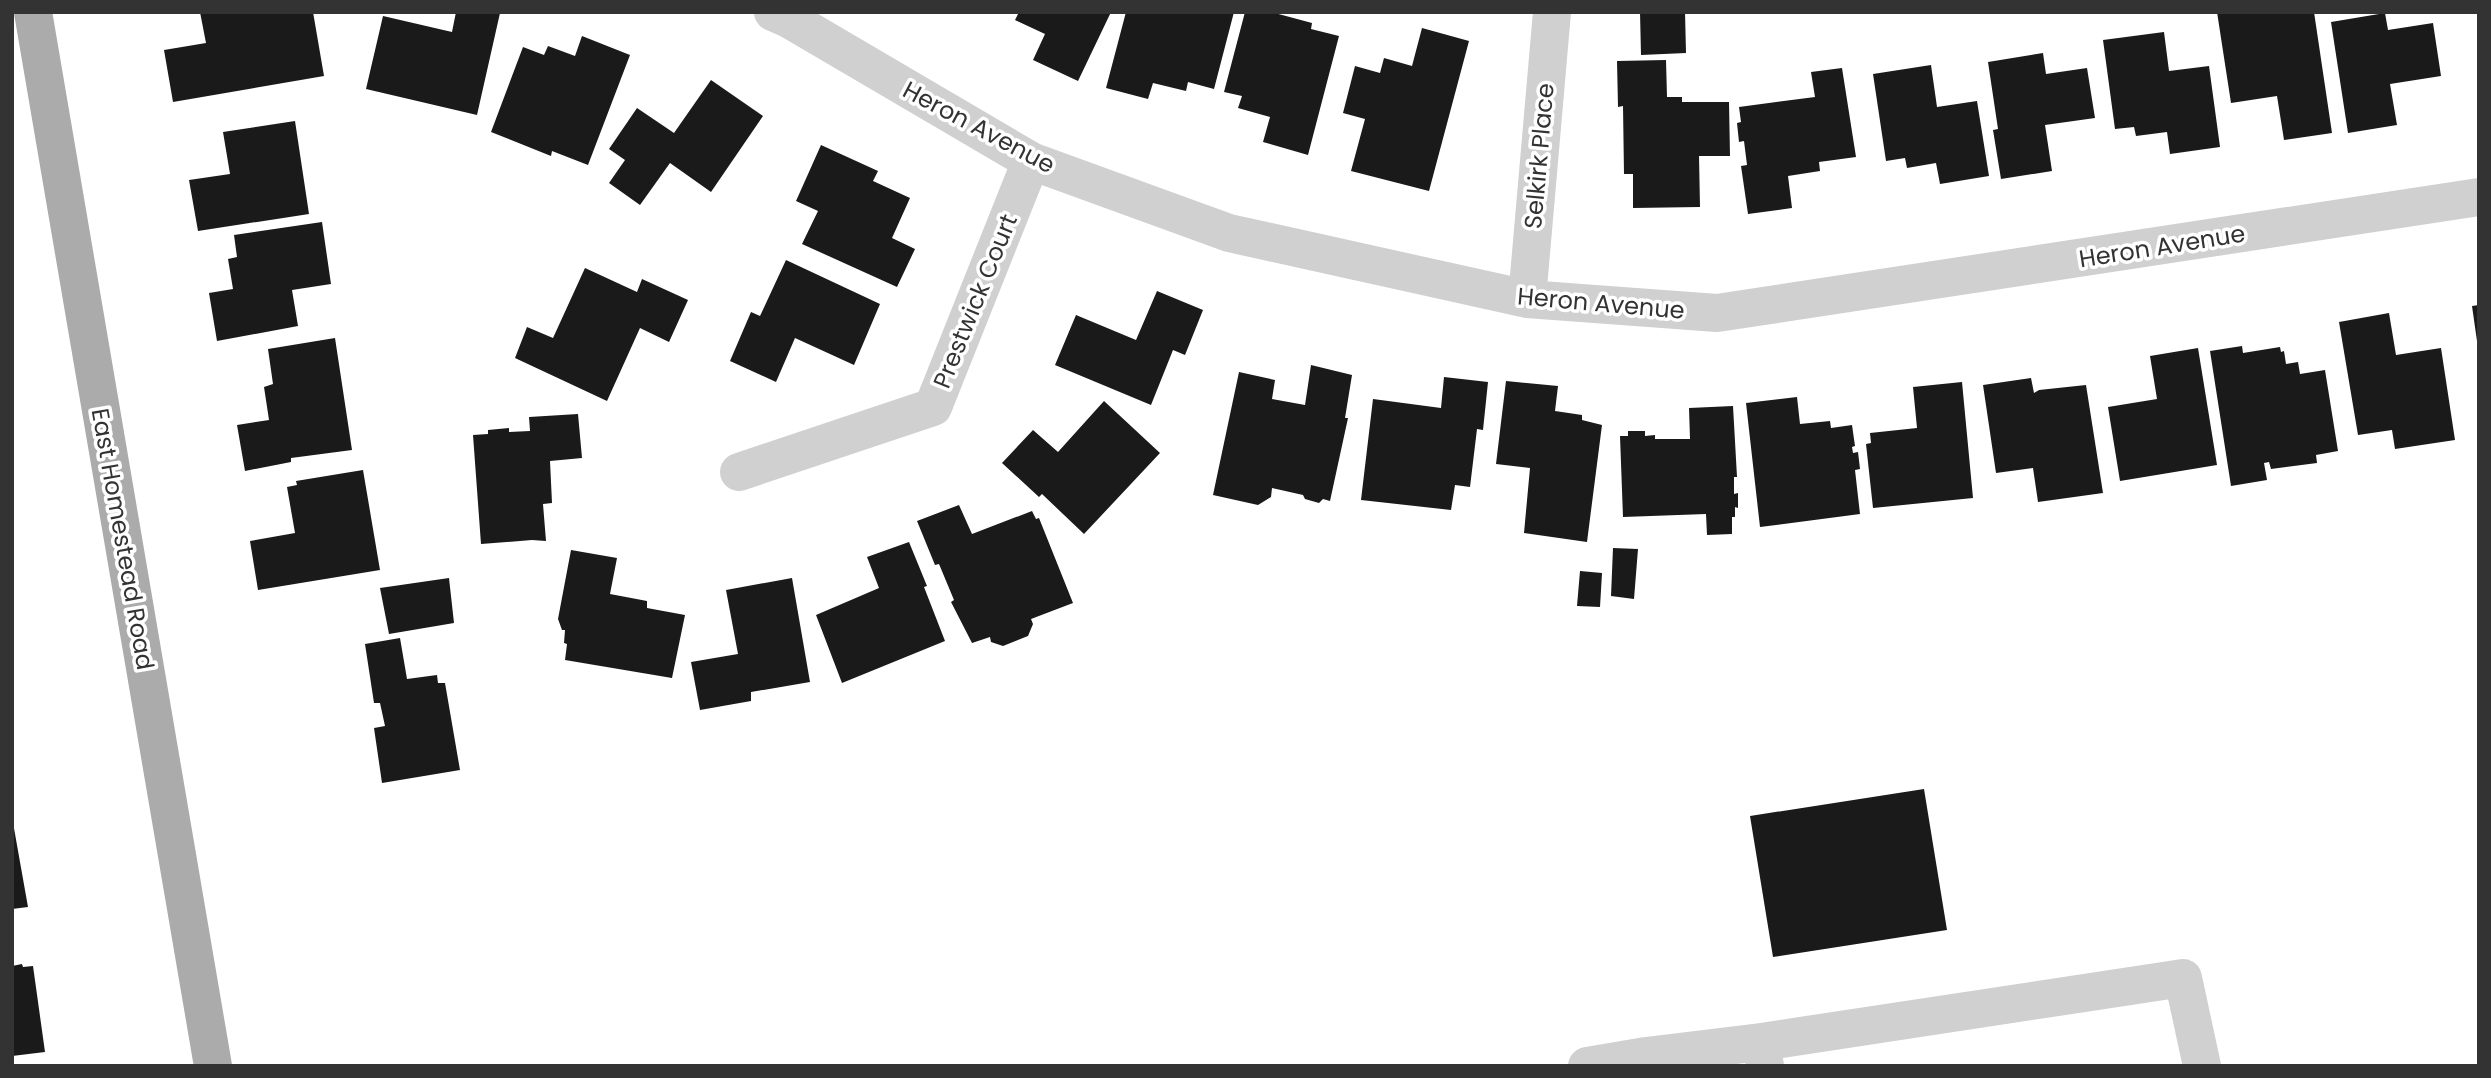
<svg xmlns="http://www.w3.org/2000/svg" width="2491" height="1078" viewBox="0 0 2491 1078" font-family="Poppins,sans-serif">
  <rect width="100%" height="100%" fill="#fff"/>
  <path fill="#1a1a1a" d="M200 12H313L324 76 173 102 164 50 206 43Z
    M456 12 500 13 477 115 366 89 383 16 452 32Z
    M1019 12H1111L1078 81 1033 60 1045 34 1015 20Z
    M1126 12H1234L1214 89 1188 82 1186 91 1153 83 1148 99 1106 88Z
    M1245 12H1271L1312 23 1311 29 1339 36 1308 155 1263 142 1270 117 1238 108 1242 96 1224 92Z
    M1640 12H1685L1686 53 1641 55Z
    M2217 12H2314L2332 133 2284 140 2277 96 2231 103Z
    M2385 13 2388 30 2433 23 2441 76 2390 84 2397 125 2348 133 2331 22Z
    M1422 28 1469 41 1429 191 1351 171 1365 119 1343 113 1355 66 1380 73 1384 58 1412 66Z
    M2164 32 2169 71 2209 66 2220 147 2170 154 2167 132 2136 136 2134 127 2115 129 2103 40Z
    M582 36 630 55 588 165 552 151 551 156 491 132 523 47 544 55 548 46 575 56Z
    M2043 53 2046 74 2087 68 2095 118 2045 125 2052 171 2001 179 1993 130 1998 129 1988 62Z
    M1666 60 1667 97H1682V102H1729L1730 156H1699L1700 207 1633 208V174H1624L1623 106 1618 107 1617 61Z
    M1931 65 1937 107 1977 101 1989 176 1940 184 1936 163 1907 168 1905 158 1886 161 1873 74Z
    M1842 68 1856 157 1819 162 1820 171 1788 176 1792 208 1748 214 1741 166 1747 165 1744 141 1739 142 1737 123 1741 122 1739 107 1815 97 1811 72Z
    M711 80 763 116 711 192 670 163 640 205 609 183 625 160 609 149 637 108 674 133Z
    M295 121 309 214 198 231 189 180 230 174 223 132Z
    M821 145 878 171 873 181 910 198 892 238 915 249 897 287 802 244 818 211 796 201Z
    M322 222 331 284 292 290 298 326 217 341 209 293 233 289 228 259 237 257 234 235Z
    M786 260 880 304 854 365 795 338 776 382 730 361 751 312 760 316Z
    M585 268 637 292 642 279 688 300 669 342 640 328 607 401 515 358 527 327 553 338Z
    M1157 291 1203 310 1185 355 1173 350 1151 405 1055 365 1076 315 1136 340Z
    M2479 305V341H2477L2472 306Z
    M2389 313 2396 355 2441 348 2455 440 2395 449 2392 430 2358 435 2339 322Z
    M335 338 352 450 291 458V462L245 471 237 425 269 420 264 387 273 384 268 349Z
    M2242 346 2243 353 2280 347 2281 352 2284 351 2286 364 2298 362 2300 374 2325 370 2338 451 2316 455 2317 463 2271 469 2269 462 2264 463 2267 480 2231 486 2210 351Z
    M2198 348 2217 465 2120 481 2108 407 2157 399 2150 356Z
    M1311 365 1352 375 1345 418H1348L1330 501 1323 499 1319 503 1305 499 1303 495 1272 488 1271 497 1258 505 1213 495 1239 372 1275 380 1272 399 1305 405Z
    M1444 377 1488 382 1483 430 1477 429 1470 487 1455 485 1451 510 1361 500 1373 399 1441 408Z
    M2031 378 2034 393 2039 390 2086 385 2103 493 2038 502 2033 468 1996 473 1983 385Z
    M1506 381 1558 386 1555 411 1582 415V420L1602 425 1587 542 1524 533 1530 468 1496 464Z
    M1962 382 1973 498 1873 508 1866 444 1871 443 1870 433 1917 428 1913 387Z
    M1797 397 1800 424 1830 421 1831 428 1852 425 1855 446 1852 447 1853 453 1858 452 1860 469 1855 470 1860 514 1760 527 1746 403Z
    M1104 401 1160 453 1084 534 1042 494 1039 497 1002 463 1033 430 1058 452Z
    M1733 406 1737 477H1734V494L1738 493V508L1735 507V517H1732V534L1707 535 1706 514 1623 517 1620 436H1628V431H1645V436L1655 435V439H1690L1689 408Z
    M578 414 582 458 550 461 552 503 543 504 546 541 532 540 481 544 473 435 488 434V430L509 428V432L530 431 529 417Z
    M363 470 380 570 258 590 250 541 295 533 287 487 297 485 296 481Z
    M959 505 972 534 1032 511 1036 519 1039 518 1073 603 1031 619 1033 624 1028 636 1003 646 991 642 990 637 972 643 951 602 954 600 939 564 935 565 917 521Z
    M909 542 927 586 924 587 945 641 842 683 816 615 879 588 867 557Z
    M1613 548 1638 549 1634 599 1611 596Z
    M571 550 617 558 610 594 647 601V608L685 615 672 678 565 660 567 644 564 643 565 630H562L558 619Z
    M1580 571 1602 573 1600 607 1577 606Z
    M449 578 454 623 389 634 380 588Z
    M792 578 810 682 751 692V701L700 710 691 662 738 654 726 590Z
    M400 638 407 679 437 675 438 683H445L460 770 382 783 374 728 385 726 380 703H374L365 644Z
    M1924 789 1947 930 1773 957 1750 816Z
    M12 817 28 907 12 909Z
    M22 964 23 967 33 966 45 1052 12 1056V966Z"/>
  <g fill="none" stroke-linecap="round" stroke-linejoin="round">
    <path stroke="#d0d0d0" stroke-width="38" d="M773 12 789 19 1031 161 1229 233 1527 299 1717 313 2479 197
      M1527 299 1552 12
      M739 472 933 407 1031 161
      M1761 1042 2183 978 2202 1066
      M1646 1056 1761 1042 1765 1066
      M1587 1066 1646 1056 1648 1066"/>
    <path stroke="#ababab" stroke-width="38" d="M33 12 213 1066"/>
  </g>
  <g text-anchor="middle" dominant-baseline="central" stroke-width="7" stroke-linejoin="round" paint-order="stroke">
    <g font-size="24" fill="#333" stroke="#fff">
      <text transform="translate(979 127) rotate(28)">Heron Avenue</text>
      <text transform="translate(1539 156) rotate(-85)">Selkirk Place</text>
      <text transform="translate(2162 246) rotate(-9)">Heron Avenue</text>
      <text transform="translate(975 301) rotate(-68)">Prestwick Court</text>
      <text transform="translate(1601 303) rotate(5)">Heron Avenue</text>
      <text transform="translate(123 539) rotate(80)">East Homestead Road</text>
    </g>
  </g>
  <rect width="2491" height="1078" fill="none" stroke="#333333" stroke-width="28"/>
</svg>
